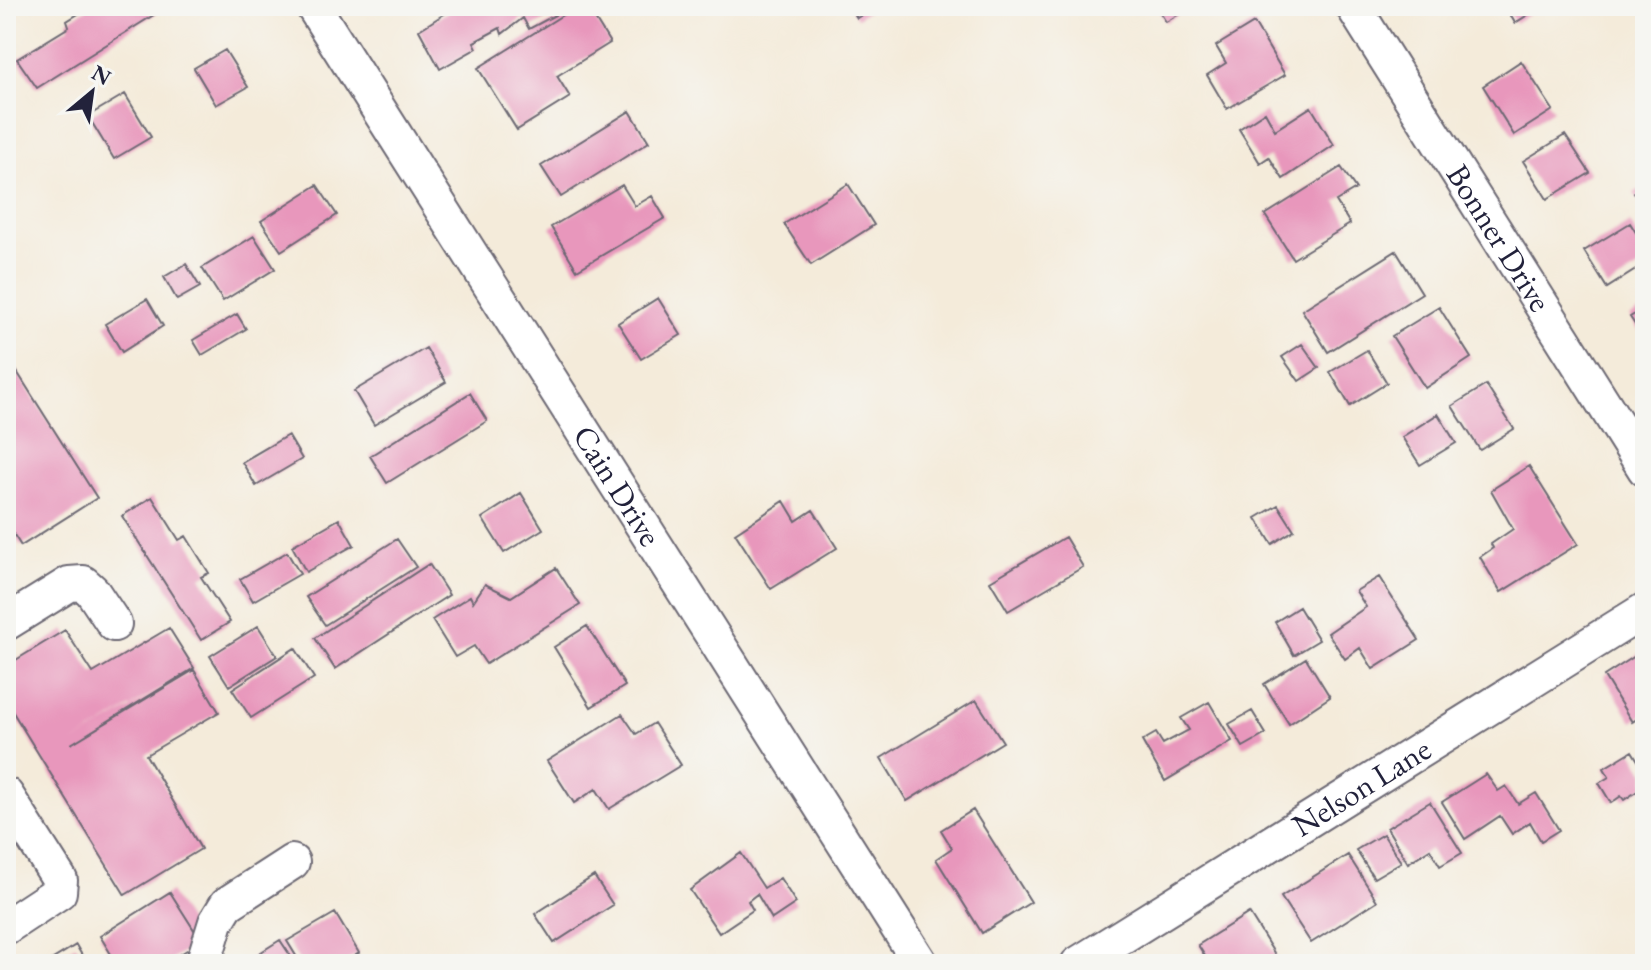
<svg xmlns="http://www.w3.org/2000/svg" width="1651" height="970" viewBox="0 0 1651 970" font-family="'EB Garamond',serif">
  <rect width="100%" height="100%" fill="#f6f6f2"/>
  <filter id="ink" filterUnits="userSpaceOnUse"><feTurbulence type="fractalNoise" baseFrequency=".0125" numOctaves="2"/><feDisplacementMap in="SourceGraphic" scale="16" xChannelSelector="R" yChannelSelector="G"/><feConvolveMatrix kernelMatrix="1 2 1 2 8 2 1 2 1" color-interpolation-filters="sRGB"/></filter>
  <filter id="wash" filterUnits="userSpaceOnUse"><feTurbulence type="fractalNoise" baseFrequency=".006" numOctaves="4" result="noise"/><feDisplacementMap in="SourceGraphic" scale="32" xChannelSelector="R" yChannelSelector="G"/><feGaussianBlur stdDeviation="1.8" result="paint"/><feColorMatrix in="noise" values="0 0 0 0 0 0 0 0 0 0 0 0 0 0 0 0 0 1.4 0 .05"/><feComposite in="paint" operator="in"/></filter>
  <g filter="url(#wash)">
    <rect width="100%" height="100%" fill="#f4ebda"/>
    <g id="blocks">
      <path fill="#e897bc" d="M91 6H168L37 88 17 59 69 27 67 21Z
        M446 6H492L495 12 505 6H550L555 15 529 29 523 18 502 34 500 28 474 42 477 48 440 69 419 30 449 11Z
        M577 6H587L610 43 557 76 570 97 517 130 478 68Z
        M849 6H876L857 18Z
        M1156 6H1193L1166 22Z
        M1505 6H1542L1515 23Z
        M1254 23 1285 75 1227 109 1207 75 1226 63 1216 46Z
        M225 50 248 87 216 105 194 68Z
        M1521 61 1553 110 1514 135 1483 86Z
        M125 94 151 137 114 159 88 116Z
        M1311 107 1334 145 1283 179 1269 157 1260 163 1239 129 1265 112 1275 130Z
        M630 111 649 142 561 197 541 166Z
        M1565 135 1590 173 1547 199 1523 161Z
        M1341 167 1356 189 1336 201 1350 224 1293 259 1265 215Z
        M848 184 874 225 811 265 784 224Z
        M317 185 337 215 281 251 261 221Z
        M622 185 635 206 652 196 665 218 577 270 551 227Z
        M1645 186V210L1634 193Z
        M1630 223 1645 247V264L1607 288 1584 251Z
        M254 236 275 269 223 301 202 268Z
        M1396 251 1422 293 1328 352 1302 310Z
        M186 264 200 287 177 300 164 277Z
        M658 298 681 335 641 359 618 323Z
        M147 299 163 326 122 352 105 324Z
        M1439 307 1471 358 1425 388 1392 336Z
        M1645 308V340L1630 317Z
        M237 314 246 329 202 355 193 340Z
        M1302 344 1319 368 1299 381 1282 357Z
        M426 348 446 382 374 425 354 391Z
        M1367 350 1387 383 1350 406 1330 372Z
        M14 367 97 498 21 546 6 522V373Z
        M1486 385 1514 429 1480 450 1452 406Z
        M470 393 487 421 387 483 370 456Z
        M1438 414 1456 443 1420 465 1402 437Z
        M288 435 302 459 256 486 242 462Z
        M1529 466 1578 544 1501 592 1480 557 1493 548 1491 544 1513 529 1491 490Z
        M521 493 543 529 504 553 482 518Z
        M152 497 179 540 186 536 209 573 201 577 230 622 201 640 122 516Z
        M784 501 796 521 813 510 837 548 771 589 735 533Z
        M1278 505 1294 530 1272 544 1256 518Z
        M339 519 354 545 306 572 292 546Z
        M1065 537 1083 567 1008 611 990 581Z
        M397 539 416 567 325 625 306 597Z
        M287 552 300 574 253 601 240 579Z
        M429 564 449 595 335 669 315 638Z
        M556 568 580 605 486 664 474 646 455 657 432 620 470 596 473 602 485 584 511 597Z
        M1379 577 1419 640 1373 669 1360 648 1345 659 1328 633 1366 607 1356 591Z
        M1299 607 1319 640 1294 655 1275 622Z
        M258 626 277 656 229 686 210 656Z
        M587 626 625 686 591 707 554 647Z
        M169 628 194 668 71 744 194 670 219 712 146 755 201 849 125 895 6 701V666L65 630 93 673Z
        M295 648 314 678 251 718 232 689Z
        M1643 651 1645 714 1632 722 1604 676Z
        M1306 658 1330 697 1289 724 1264 684Z
        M976 700 1003 742 907 801 881 758Z
        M1209 702 1232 741 1165 781 1142 741 1156 733 1163 744 1189 730 1181 718Z
        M1252 711 1266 734 1243 747 1229 724Z
        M622 714 636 734 654 723 681 765 609 809 596 789 574 803 547 761Z
        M1632 751 1645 772V786L1624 800 1621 796 1611 803 1599 783 1609 777 1604 768Z
        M1486 774 1498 791 1506 786 1518 804 1536 793 1559 830 1541 841 1530 822 1512 834 1500 816 1465 839 1442 802Z
        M1430 802 1462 853 1440 866 1430 849 1408 863 1387 828Z
        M973 810 1031 902 982 933 936 859 952 848 941 830Z
        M1383 834 1401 862 1374 878 1356 850Z
        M741 853 764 888 780 878 796 903 772 919 757 894 748 901 753 910 719 933 690 890Z
        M1348 855 1377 901 1311 943 1281 897Z
        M594 876 613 905 554 943 535 914Z
        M170 892 201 941 165 964H117L100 936Z
        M335 913 359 953 342 964H301L287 941Z
        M1249 913 1281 964H1210L1198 945Z
        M280 940 296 964H242Z
        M76 945 87 964H45Z"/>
    </g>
  </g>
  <g filter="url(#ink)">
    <use href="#blocks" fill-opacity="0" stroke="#6c6873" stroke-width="2"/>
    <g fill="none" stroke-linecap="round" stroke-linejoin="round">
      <g stroke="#6c6873" stroke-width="38">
        <g id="minor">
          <path id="s1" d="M313 6 921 964"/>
          <path id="s2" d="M1353 6 1645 469"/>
          <path d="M6 623 69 584 83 583 92 591 114 624"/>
          <path d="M6 795 60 880 59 892 6 927"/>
          <path d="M203 964 216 922 227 904 292 862"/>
          <path id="s3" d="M1078 964 1645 610"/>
        </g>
      </g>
      <use href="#minor" stroke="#fff" stroke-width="34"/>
    </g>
  </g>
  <g text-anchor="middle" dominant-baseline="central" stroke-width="8" stroke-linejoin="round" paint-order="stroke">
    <g font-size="32" fill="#22223b" stroke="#f6f6f2">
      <text stroke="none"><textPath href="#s2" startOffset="274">Bonner Drive</textPath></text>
      <text stroke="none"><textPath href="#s1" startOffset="568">Cain Drive</textPath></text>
      <text stroke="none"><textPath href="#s3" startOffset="334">Nelson Lane</textPath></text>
    </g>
  </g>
  <rect width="1651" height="970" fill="none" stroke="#f6f6f2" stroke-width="32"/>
  <g transform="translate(92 92) rotate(29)" stroke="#f6f6f2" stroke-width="6" paint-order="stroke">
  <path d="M0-6L14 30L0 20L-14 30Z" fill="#22223b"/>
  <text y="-12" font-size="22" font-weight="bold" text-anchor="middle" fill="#22223b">N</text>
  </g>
</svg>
